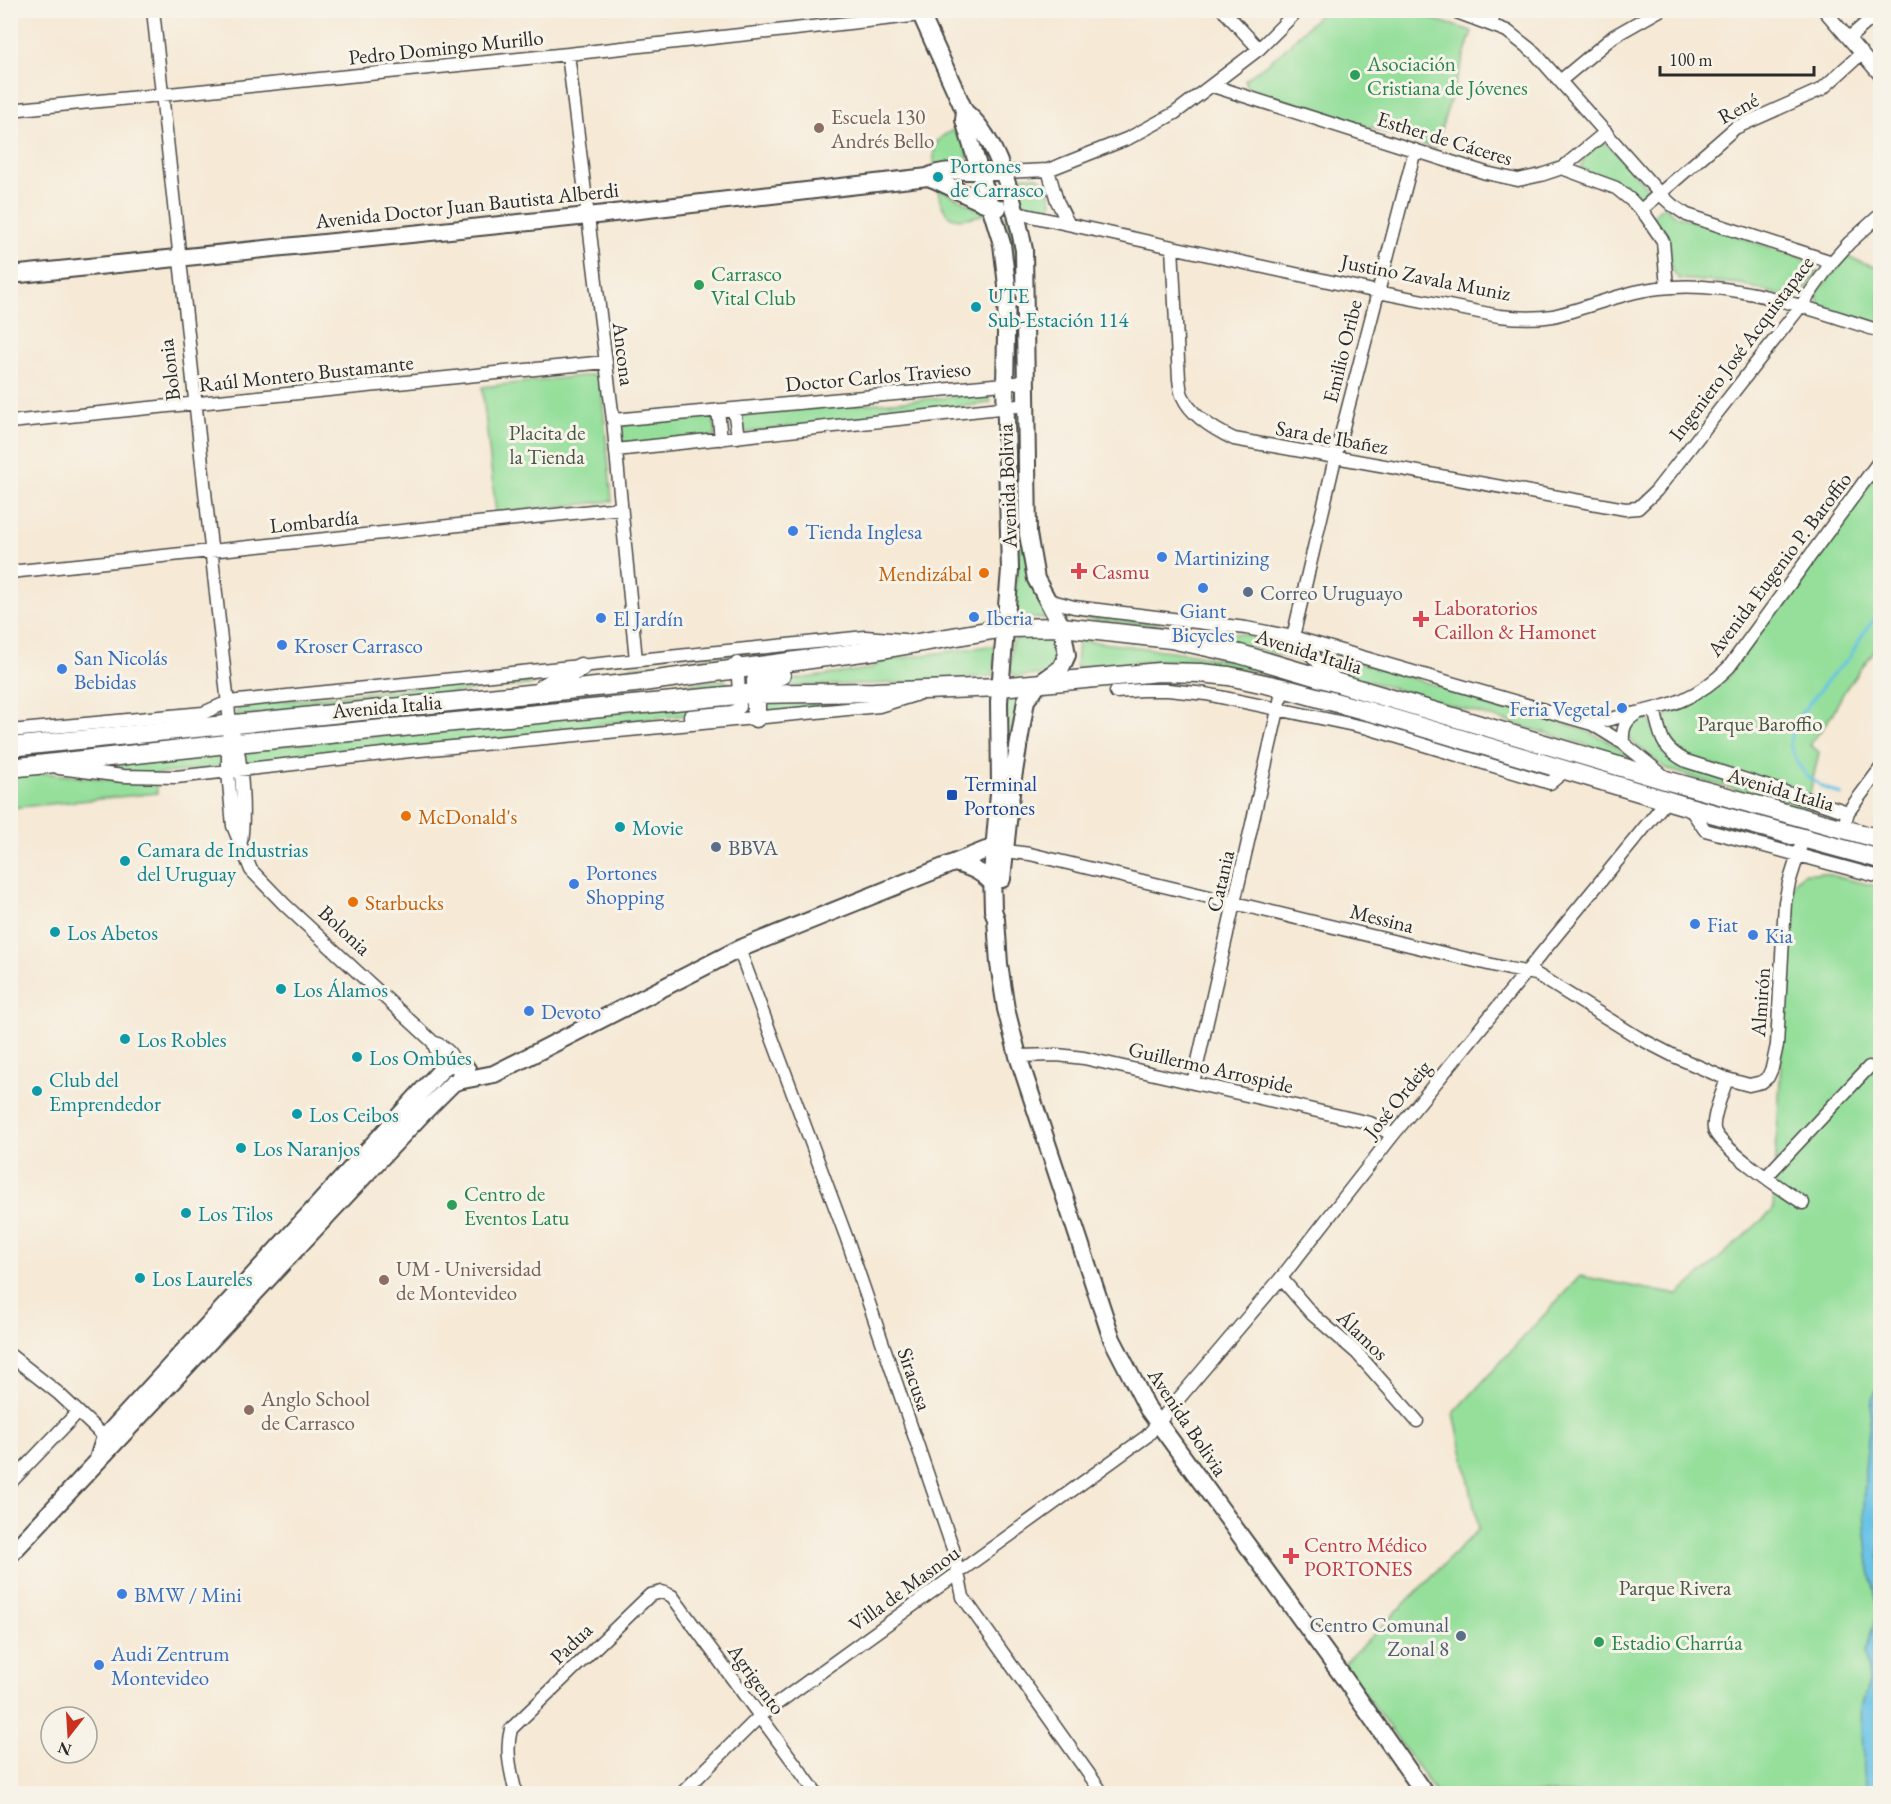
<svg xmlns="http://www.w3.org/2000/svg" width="1891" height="1804" viewBox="0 0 1891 1804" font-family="'EB Garamond',serif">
  <rect width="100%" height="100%" fill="#f7f3e8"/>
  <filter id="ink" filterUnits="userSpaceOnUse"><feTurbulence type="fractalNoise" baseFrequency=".0167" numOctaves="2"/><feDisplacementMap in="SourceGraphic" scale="12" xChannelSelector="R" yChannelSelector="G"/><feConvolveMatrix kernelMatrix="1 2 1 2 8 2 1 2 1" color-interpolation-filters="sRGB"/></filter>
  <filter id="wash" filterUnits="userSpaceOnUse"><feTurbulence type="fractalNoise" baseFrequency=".008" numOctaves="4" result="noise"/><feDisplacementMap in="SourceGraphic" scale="24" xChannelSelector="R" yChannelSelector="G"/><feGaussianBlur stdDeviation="1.35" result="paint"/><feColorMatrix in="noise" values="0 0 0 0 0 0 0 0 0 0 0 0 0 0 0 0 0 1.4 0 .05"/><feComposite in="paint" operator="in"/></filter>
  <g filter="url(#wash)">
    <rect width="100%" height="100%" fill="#f6e9d6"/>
    <path fill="#95df9b" stroke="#608563" stroke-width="1.5" d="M1323 11H1406L1472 31 1435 148 1247 88 1245 80 1282 52Z
      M961 127 969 162 965 166 935 169C931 143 936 136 961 127Z
      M1604 143 1609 145 1651 192 1652 196 1643 201 1584 170 1581 167C1583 156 1594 146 1604 143Z
      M1022 176C1028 177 1037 175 1041 179 1051 187 1061 216 1036 211 1031 210 1025 210 1022 206 1017 200 1015 187 1013 179L1014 177Z
      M937 187 987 214C953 222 945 224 937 187Z
      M1663 206 1675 215 1813 262 1817 270 1816 274 1803 293 1790 298 1741 284 1679 279 1671 269 1668 240 1652 216Z
      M1005 215 1011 216 1015 244 1020 376 1013 378V270Z
      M1847 257 1880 268V327L1821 306 1818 303V291Z
      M600 374 612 501 496 513 482 387Z
      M990 394V403L743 433 741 415 743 414Z
      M1019 411 1025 538 1048 618 1013 619 1018 560 1014 414Z
      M713 416 716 436 628 448 621 443V425Z
      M1880 468V643L1845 690 1831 716 1810 745 1819 752 1809 797 1683 755 1671 743 1664 722 1667 714 1694 701 1726 679Z
      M1071 613 1264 637 1285 645 1306 662 1187 630 1069 617Z
      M1048 636 1056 638 1063 651 1047 674 1017 677 1010 671 1012 643 1018 637Z
      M1078 640 1187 653 1245 664 1831 834 1833 839 1364 701 1245 669 1186 660 1143 662 1076 668Z
      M989 646 995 647 996 651 993 676 901 683 766 687 763 684 869 669 887 660Z
      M1311 648 1576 727 1605 739 1634 759 1344 674Z
      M732 656 734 661 586 680 631 667Z
      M505 678H532L534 684 237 716 236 712 244 705Z
      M724 680 734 688 329 726 351 719Z
      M1006 696 1019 697 1005 775Z
      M760 699 877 700 764 714Z
      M735 700 734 710 600 724 586 730 245 765 244 749Z
      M1642 719 1650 721 1666 754 1681 765 1825 812 1826 814 1700 780 1665 768 1630 740 1627 736 1628 727 1637 720Z
      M220 732V735L132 744 113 750 11 763V753Z
      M215 753 221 757 220 767 148 775 108 768 134 762Z
      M24 771 123 781 156 783 157 793 11 808V772Z
      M1806 873H1822L1880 887V1793H1436L1344 1664 1479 1529 1454 1413 1580 1276 1678 1295 1773 1210 1790 895C1793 885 1796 878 1806 873Z"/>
    <path fill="#68c2e6" stroke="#4a7688" stroke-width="1.5" d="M1880 1382V1793L1869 1794 1864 1775 1861 1707 1869 1682 1866 1652 1878 1608 1869 1565 1864 1513 1865 1469 1872 1400Z"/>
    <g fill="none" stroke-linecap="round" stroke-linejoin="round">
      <path stroke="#68c2e6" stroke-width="3" d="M1842 795 1823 787 1807 776 1798 764 1790 745 1792 725 1831 676 1849 658 1865 631 1880 612"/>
    </g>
  </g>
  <g filter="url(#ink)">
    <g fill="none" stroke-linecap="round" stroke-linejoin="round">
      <g stroke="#494845" stroke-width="15">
        <path id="street" d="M153 10 229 714C230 724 233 732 236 742 242 766 245 816 241 841
          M1223 10 1259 49
          M1451 10 1507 31 1535 53 1660 194 1672 205 1687 215 1832 262
          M1824 10 1880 75
          M1491 24 1496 10
          M1849 38 1880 11
          M568 54 613 420 636 660
          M1560 81 1614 36 1660 10
          M1213 86 1486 173 1518 180 1541 175 1562 168 1606 132
          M10 110 568 54 921 15 937 10
          M1562 168 1616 188 1632 201 1646 216 1663 241 1667 287
          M1048 170 1057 201 1068 223
          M1003 172 1048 170 1129 138 1175 113 1259 49 1298 10
          M1641 210 1735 128 1822 89 1862 53
          M1017 213 1378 292 1499 316C1517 318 1535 319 1553 316 1588 308 1622 292 1659 288 1735 279 1809 309 1880 331
          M1172 247 1179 379C1180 385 1180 392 1183 397 1192 417 1215 430 1234 439L1625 509 1638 508 1656 491 1800 307 1832 262 1849 243 1880 215
          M734 409 738 437
          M718 410 721 439
          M613 420 1026 382
          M10 422 605 362
          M616 450 1027 405
          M10 572 621 508
          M1048 600 1074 607 1246 628 1293 637 1592 724 1623 743 1665 777
          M1338 682 1293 637 1335 458 1415 150
          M1116 692 1142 690H1168L1206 694 1368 728 1550 783 1566 770
          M1654 709C1661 736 1660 747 1686 761L1848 812
          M690 716 733 712 740 707 737 663
          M1592 724C1648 707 1685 712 1729 667L1880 460
          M10 731 203 713 228 702 865 637 904 640
          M228 737V772L233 826 251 870 285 905 433 1042C444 1046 452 1053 455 1064
          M1623 743C1622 728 1625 720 1638 713
          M59 768 123 776 176 777 410 751 879 706 915 695
          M1689 807 1705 830 1880 877
          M1846 819 1848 812 1880 769
          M1006 851 1030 854 1509 969 1536 974 1639 1038 1674 1056 1727 1079 1749 1085 1762 1082 1768 1077 1772 1068 1777 1045 1785 902 1789 883 1803 839
          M739 949 847 1239 953 1549 963 1597 1103 1794
          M433 1042 443 1068
          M1018 1056 1057 1055 1084 1058 1370 1123 1393 1135
          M1727 1079C1723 1091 1712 1117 1714 1129 1716 1145 1786 1192 1803 1203
          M1193 1083 1283 688
          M1766 1177 1869 1067
          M1281 1278 1312 1314 1357 1353 1417 1421
          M10 1355 58 1393 111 1443
          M10 1483 77 1413
          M516 1794C511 1772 505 1751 511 1729L650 1595 662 1592 672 1596 817 1794
          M681 1794 760 1716 1147 1436 1281 1278 1393 1135 1667 800"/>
      </g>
      <g stroke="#494845" stroke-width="20">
        <path id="secondary" d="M919 10 965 112C999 138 1016 209 1024 250L1028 534 1036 579 1062 627 1067 655 1061 668 1039 684 1026 700 1012 784 1002 879
          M965 112 964 120 1002 244 1007 285 1005 384 1010 570 999 702 1000 782 992 874 993 910 996 919 999 964 1006 1009 1018 1056 1112 1339 1148 1409 1344 1678 1425 1794
          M928 177C953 186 973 201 998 208
          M10 275 588 216 928 177C945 166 983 173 1003 172
          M954 863C970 867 981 871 992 883
          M458 1081 494 1074 739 949 986 850 1004 851
          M98 1459 105 1437 443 1068C451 1060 458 1066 467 1069
          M10 1555 424 1112 453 1083 458 1081 461 1073 459 1066"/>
      </g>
      <g stroke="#494845" stroke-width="21">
        <path id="primary" d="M543 688 581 667
          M756 718V681L760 678 781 675
          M10 747 635 683 877 650 1004 628 1062 627 1125 634 1171 639 1240 654 1669 781 1880 839
          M10 768 236 743 747 694 874 692 1000 687 1159 672 1201 673 1229 676 1283 688 1371 712 1689 807 1880 859"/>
      </g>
      <use href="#street" stroke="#fff" stroke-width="12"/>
      <use href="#secondary" stroke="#fff" stroke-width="16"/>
      <use href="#primary" stroke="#fff" stroke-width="18"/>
    </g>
  </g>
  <g fill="#2e9e5b" stroke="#f7f3e8" stroke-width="2">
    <circle cx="1355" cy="75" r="6"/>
    <circle cx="699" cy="285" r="6"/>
    <circle cx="452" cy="1205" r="6"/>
    <circle cx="1599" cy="1642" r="6"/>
  </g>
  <g fill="#8d6e63" stroke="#f7f3e8" stroke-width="2">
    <circle cx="819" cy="128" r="6"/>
    <circle cx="384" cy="1280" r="6"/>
    <circle cx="249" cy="1410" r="6"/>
  </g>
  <g fill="#0f9aa8" stroke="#f7f3e8" stroke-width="2">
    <circle cx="938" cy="177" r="6"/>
    <circle cx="976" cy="307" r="6"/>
    <circle cx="620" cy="827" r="6"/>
    <circle cx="125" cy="861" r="6"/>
    <circle cx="55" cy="932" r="6"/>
    <circle cx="281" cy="989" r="6"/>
    <circle cx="125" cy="1039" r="6"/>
    <circle cx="357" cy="1057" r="6"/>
    <circle cx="37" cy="1091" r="6"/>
    <circle cx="297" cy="1114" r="6"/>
    <circle cx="241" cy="1148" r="6"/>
    <circle cx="186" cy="1213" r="6"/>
    <circle cx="140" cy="1278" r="6"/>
  </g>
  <g fill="#3f7fe0" stroke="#f7f3e8" stroke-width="2">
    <circle cx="793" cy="531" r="6"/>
    <circle cx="1162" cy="557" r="6"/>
    <circle cx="1203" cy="588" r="6"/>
    <circle cx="974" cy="617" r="6"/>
    <circle cx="601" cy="618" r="6"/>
    <circle cx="282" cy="645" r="6"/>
    <circle cx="62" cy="669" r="6"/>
    <circle cx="1622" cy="708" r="6"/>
    <circle cx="574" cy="884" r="6"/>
    <circle cx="1695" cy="924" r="6"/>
    <circle cx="1753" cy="935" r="6"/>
    <circle cx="529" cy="1011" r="6"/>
    <circle cx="122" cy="1594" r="6"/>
    <circle cx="99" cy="1665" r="6"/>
  </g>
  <g fill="#e0444e" stroke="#f7f3e8" stroke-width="2">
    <path d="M1076 562h6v6h6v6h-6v6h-6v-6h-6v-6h6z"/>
    <path d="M1418 610h6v6h6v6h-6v6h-6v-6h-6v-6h6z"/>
    <path d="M1288 1547h6v6h6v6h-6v6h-6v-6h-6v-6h6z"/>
  </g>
  <g fill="#e8710a" stroke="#f7f3e8" stroke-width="2">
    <circle cx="984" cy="573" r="6"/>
    <circle cx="406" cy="816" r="6"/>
    <circle cx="353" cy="902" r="6"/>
  </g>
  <g fill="#5c6f8a" stroke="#f7f3e8" stroke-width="2">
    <circle cx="1248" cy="592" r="6"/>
    <circle cx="716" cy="847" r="6"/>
    <circle cx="1461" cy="1636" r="6"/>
  </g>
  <rect fill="#1a4fb4" stroke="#f7f3e8" stroke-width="2" x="946" y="789" width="12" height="12" rx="3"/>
  <g text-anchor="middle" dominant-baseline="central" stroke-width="6" stroke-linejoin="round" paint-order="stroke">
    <g font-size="21" fill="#2b2b2b" stroke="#f7f3e8">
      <text transform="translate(446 47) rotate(-6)">Pedro Domingo Murillo</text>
      <text transform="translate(1738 108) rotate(-29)">René</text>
      <text transform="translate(1445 138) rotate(17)">Esther de Cáceres</text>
      <text transform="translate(467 205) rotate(-6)">Avenida Doctor Juan Bautista Alberdi</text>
      <text transform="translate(1426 277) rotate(11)">Justino Zavala Muniz</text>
      <text transform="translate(1741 348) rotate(-53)">Ingeniero José Acquistapace</text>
      <text transform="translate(1342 351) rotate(-76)">Emilio Oribe</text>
      <text transform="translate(624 354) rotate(83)">Ancona</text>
      <text transform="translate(169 370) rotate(-97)">Bolonia</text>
      <text transform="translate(306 373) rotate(-6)">Raúl Montero Bustamante</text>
      <text transform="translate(878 376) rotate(-5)">Doctor Carlos Travieso</text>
      <text transform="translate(1332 437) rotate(10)">Sara de Ibañez</text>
      <text transform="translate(1007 486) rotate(-92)">Avenida Bolivia</text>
      <text transform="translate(314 521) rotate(-6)">Lombardía</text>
      <text transform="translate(1779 564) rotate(-53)">Avenida Eugenio P. Baroffio</text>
      <text transform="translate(1309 651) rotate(17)">Avenida Italia</text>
      <text transform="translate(387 706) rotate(-5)">Avenida Italia</text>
      <text transform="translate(1781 789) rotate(16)">Avenida Italia</text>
      <text transform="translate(1220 881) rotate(-77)">Catania</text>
      <text transform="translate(1382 918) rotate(14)">Messina</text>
      <text transform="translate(345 930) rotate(43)">Bolonia</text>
      <text transform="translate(1760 1002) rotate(-86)">Almirón</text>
      <text transform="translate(1211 1067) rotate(13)">Guillermo Arrospide</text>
      <text transform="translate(1397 1099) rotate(-51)">José Ordeig</text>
      <text transform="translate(1363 1335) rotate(44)">Álamos</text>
      <text transform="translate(915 1379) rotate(71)">Siracusa</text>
      <text transform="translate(1188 1422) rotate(56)">Avenida Bolivia</text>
      <text transform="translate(904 1588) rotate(-36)">Villa de Masnou</text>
      <text transform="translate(571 1643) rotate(-44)">Padua</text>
      <text transform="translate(757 1679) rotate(54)">Agrigento</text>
    </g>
    <g font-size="21" fill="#27864d" stroke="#f7f3e8" text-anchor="start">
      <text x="1367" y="63">Asociación<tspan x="1367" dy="24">Cristiana de Jóvenes</tspan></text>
      <text x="711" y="273">Carrasco<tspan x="711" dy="24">Vital Club</tspan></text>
      <text x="464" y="1193">Centro de<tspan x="464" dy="24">Eventos Latu</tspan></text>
      <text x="1611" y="1642">Estadio Charrúa</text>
    </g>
    <g font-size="21" fill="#785e54" stroke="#f7f3e8" text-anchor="start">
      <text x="831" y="116">Escuela 130<tspan x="831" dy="24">Andrés Bello</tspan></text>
      <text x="396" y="1268">UM - Universidad<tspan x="396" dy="24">de Montevideo</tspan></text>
      <text x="261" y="1398">Anglo School<tspan x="261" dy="24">de Carrasco</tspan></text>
    </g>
    <g font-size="21" fill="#0d838f" stroke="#f7f3e8" text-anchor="start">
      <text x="950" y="165">Portones<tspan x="950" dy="24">de Carrasco</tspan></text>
      <text x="988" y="295">UTE<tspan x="988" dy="24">Sub-Estación 114</tspan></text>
      <text x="632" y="827">Movie</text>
      <text x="137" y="849">Camara de Industrias<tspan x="137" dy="24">del Uruguay</tspan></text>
      <text x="67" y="932">Los Abetos</text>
      <text x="293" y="989">Los Álamos</text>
      <text x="137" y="1039">Los Robles</text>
      <text x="369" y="1057">Los Ombúes</text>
      <text x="49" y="1079">Club del<tspan x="49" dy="24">Emprendedor</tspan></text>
      <text x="309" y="1114">Los Ceibos</text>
      <text x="253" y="1148">Los Naranjos</text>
      <text x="198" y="1213">Los Tilos</text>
      <text x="152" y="1278">Los Laureles</text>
    </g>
    <g font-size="21" fill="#465847" stroke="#f7f3e8">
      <text x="547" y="432">Placita de<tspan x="547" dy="24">la Tienda</tspan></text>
      <text x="1760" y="723">Parque Baroffio</text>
      <text x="1675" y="1587">Parque Rivera</text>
    </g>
    <g font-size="21" fill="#366cbe" stroke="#f7f3e8" text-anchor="start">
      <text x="805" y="531">Tienda Inglesa</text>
      <text x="1174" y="557">Martinizing</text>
      <text x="1203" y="610" text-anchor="middle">Giant<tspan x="1203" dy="24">Bicycles</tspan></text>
      <text x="986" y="617">Iberia</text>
      <text x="613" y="618">El Jardín</text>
      <text x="294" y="645">Kroser Carrasco</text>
      <text x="74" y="657">San Nicolás<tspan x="74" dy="24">Bebidas</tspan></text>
      <text x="1610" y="708" text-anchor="end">Feria Vegetal</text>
      <text x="586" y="872">Portones<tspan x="586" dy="24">Shopping</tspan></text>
      <text x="1707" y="924">Fiat</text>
      <text x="1765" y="935">Kia</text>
      <text x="541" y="1011">Devoto</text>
      <text x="134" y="1594">BMW / Mini</text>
      <text x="111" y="1653">Audi Zentrum<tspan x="111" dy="24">Montevideo</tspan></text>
    </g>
    <g font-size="21" fill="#be3a42" stroke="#f7f3e8" text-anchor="start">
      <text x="1092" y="571">Casmu</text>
      <text x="1434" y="607">Laboratorios<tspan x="1434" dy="24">Caillon &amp; Hamonet</tspan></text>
      <text x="1304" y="1544">Centro Médico<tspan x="1304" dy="24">PORTONES</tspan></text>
    </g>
    <g font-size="21" fill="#c56008" stroke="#f7f3e8" text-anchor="start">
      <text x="972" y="573" text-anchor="end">Mendizábal</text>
      <text x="418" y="816">McDonald's</text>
      <text x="365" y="902">Starbucks</text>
    </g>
    <g font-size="21" fill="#4e5e75" stroke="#f7f3e8" text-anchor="start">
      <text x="1260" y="592">Correo Uruguayo</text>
      <text x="728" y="847">BBVA</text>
      <text x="1449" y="1624" text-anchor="end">Centro Comunal<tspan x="1449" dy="24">Zonal 8</tspan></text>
    </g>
    <g font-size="21" fill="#164399" stroke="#f7f3e8" text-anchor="start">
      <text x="964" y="783">Terminal<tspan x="964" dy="24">Portones</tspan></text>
    </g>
  </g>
  <rect width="1891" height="1804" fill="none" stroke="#f7f3e8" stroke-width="36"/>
  <g transform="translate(69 1735) rotate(197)"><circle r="28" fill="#f7f3e8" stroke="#a5a39c" stroke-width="1.5"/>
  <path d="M0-4.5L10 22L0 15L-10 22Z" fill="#c8321e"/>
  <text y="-9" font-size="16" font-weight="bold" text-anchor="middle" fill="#2b2b2b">N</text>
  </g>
  <path d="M1660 66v9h154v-9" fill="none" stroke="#2b2b2b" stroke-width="3"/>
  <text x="1669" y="66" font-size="18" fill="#2b2b2b" stroke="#f7f3e8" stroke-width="4.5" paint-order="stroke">100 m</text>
</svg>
